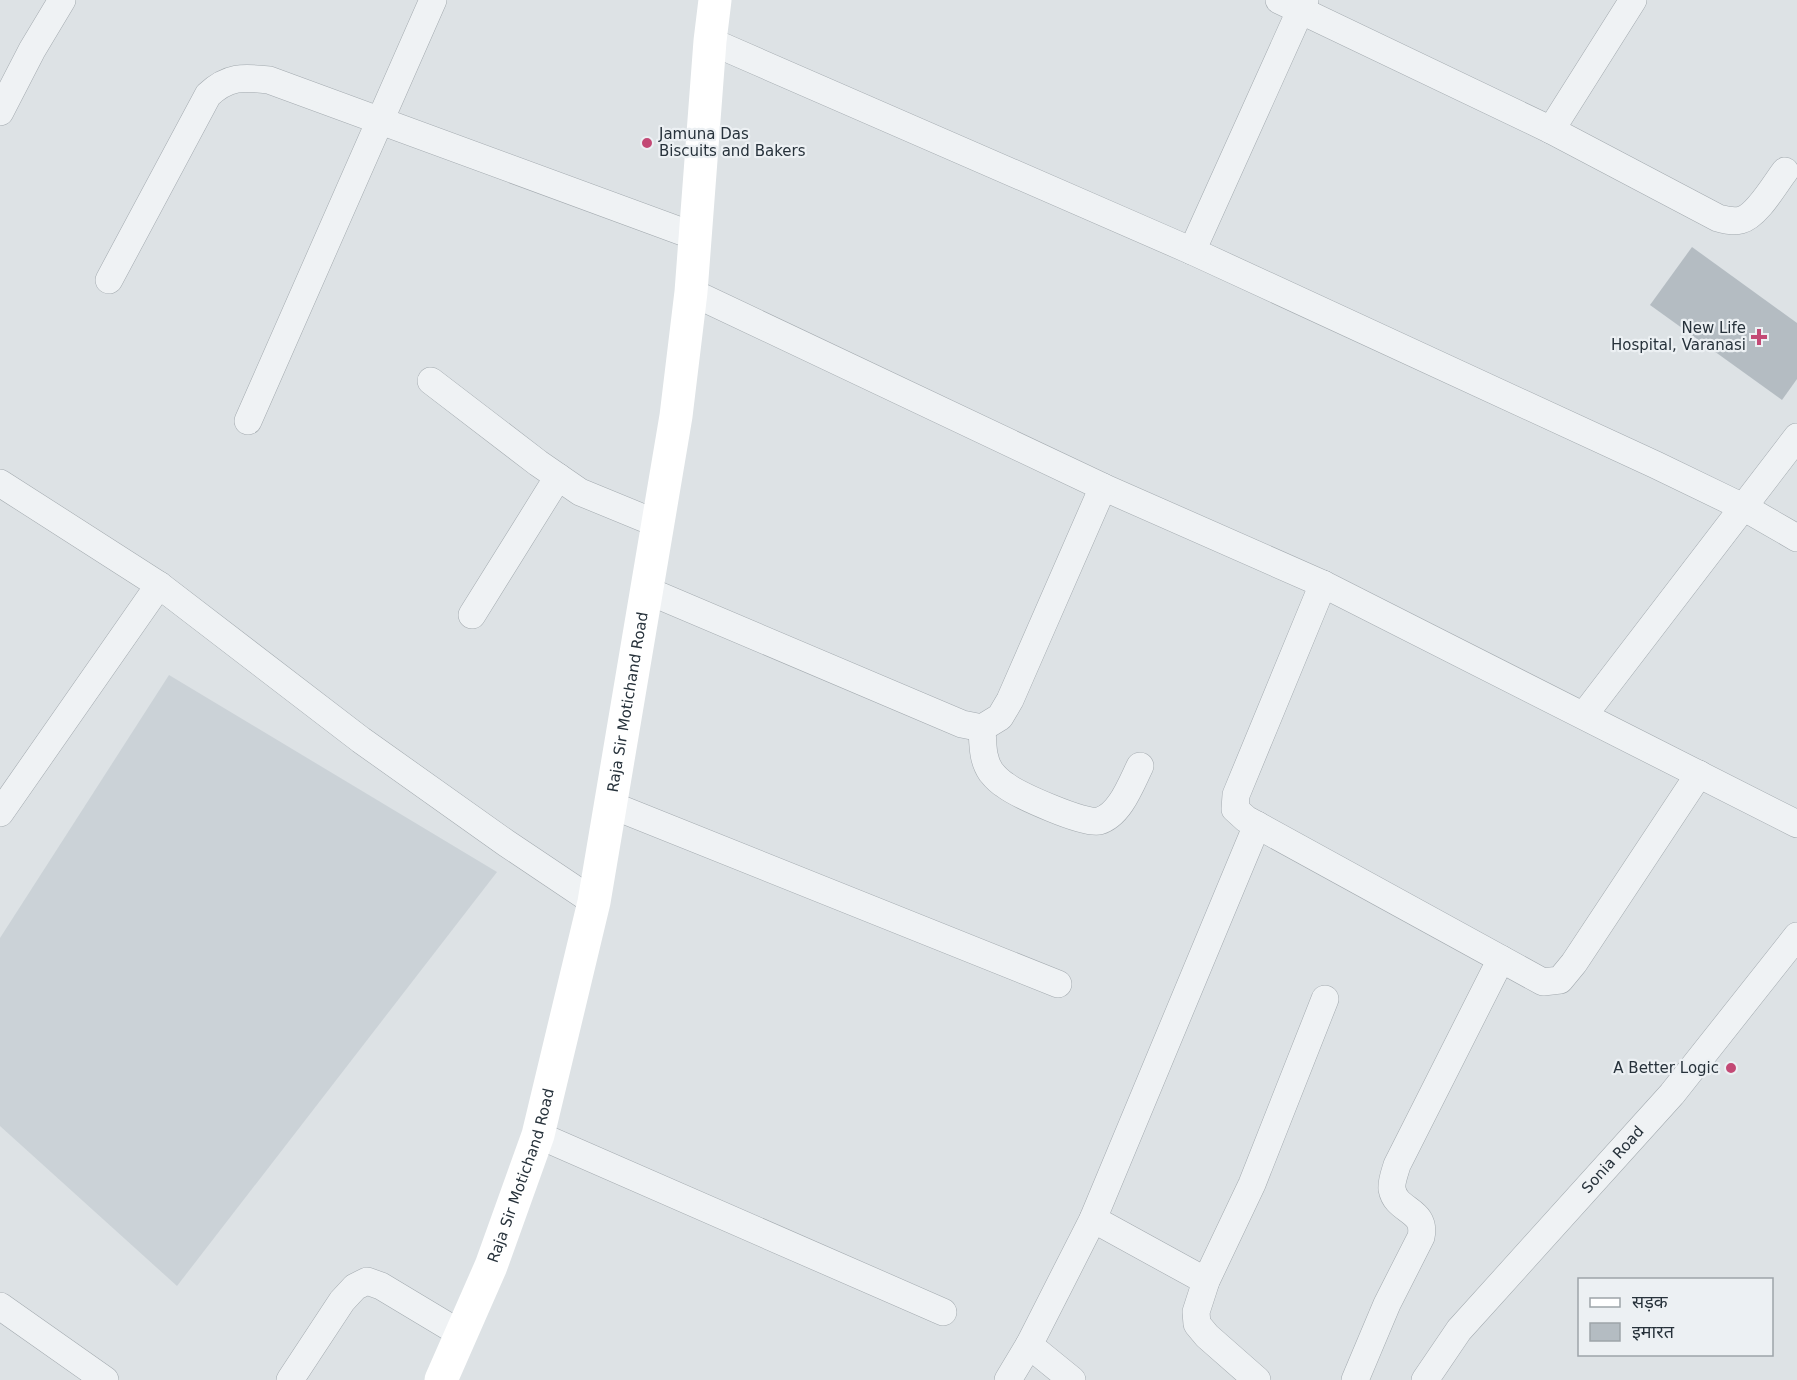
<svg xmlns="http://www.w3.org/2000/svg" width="1797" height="1380" viewBox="0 0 1797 1380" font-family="'DejaVu Sans','Noto Sans Devanagari',sans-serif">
  <rect width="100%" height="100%" fill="#dde2e5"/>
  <path fill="#cbd2d7" d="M169 675 497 872 177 1286 0 1126V938Z"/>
  <path fill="#b4bcc2" d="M1692 247 1797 323V379L1782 400 1650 305Z"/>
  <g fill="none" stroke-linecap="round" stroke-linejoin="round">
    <g stroke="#a3aaaf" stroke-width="28">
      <g id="street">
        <path d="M1279 0 1551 130 1718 218C1726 220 1733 222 1741 220 1757 216 1775 184 1785 171"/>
        <path d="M710 41 1192 251 1656 465 1745 508 1797 538"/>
        <path d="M0 112 32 50 62 0"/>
        <path d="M1551 130 1633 0"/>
        <path d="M1192 251 1305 0"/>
        <path d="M109 280 208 95C228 76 243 77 269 80L694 236"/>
        <path d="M691 292 1103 487 1323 584 1797 824"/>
        <path d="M431 381 538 463 580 492 658 524"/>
        <path d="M248 421 433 0"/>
        <path d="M0 483 159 585 361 740 506 843 594 902"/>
        <path d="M1323 584 1236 795 1235 809 1246 819 1543 982 1560 980 1574 963 1699 774"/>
        <path d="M646 590 962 724 982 728 1000 717 1010 700 1103 487"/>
        <path d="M472 615 558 477"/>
        <path d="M1584 715 1797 437"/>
        <path d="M982 728C983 744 982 759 991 772 995 777 1000 782 1005 785 1018 795 1085 825 1099 821 1120 815 1131 784 1140 766"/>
        <path d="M611 805 1058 984"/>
        <path d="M0 813 159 585"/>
        <path d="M538 1135 943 1312"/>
        <path d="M1093 1219 1206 1281"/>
        <path d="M0 1306 105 1380"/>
        <path d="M1029 1345 1072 1380"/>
        <path d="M290 1380 342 1301 355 1287 367 1281 381 1286 461 1334"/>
        <path d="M1008 1380 1029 1345 1093 1219 1257 825"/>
        <path d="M1257 1380 1207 1336 1197 1324 1196 1312 1206 1281 1252 1184 1325 999"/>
        <path d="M1355 1380 1387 1304 1421 1237C1427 1209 1396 1212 1392 1189 1391 1182 1395 1172 1397 1165L1501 959"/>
        <path id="s1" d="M1425 1380 1459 1330 1672 1094 1797 936"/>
      </g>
    </g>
    <use href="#street" stroke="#eff2f4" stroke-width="27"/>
    <path stroke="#fff" stroke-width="33" id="s2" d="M441 1380 491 1266 538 1135 594 902 676 416 691 292 710 41 715 0"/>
  </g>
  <g fill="#c34975" stroke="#ecf0f3" stroke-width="2">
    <circle cx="647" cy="143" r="6"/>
    <path d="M1756 328h6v6h6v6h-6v6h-6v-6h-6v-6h6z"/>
    <circle cx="1731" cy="1068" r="6"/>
  </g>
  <g text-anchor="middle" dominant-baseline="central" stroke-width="4.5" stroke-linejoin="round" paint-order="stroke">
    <g font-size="15" fill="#27323b" stroke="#ecf0f3" text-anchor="end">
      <text x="659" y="134" text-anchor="start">Jamuna Das<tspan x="659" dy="17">Biscuits and Bakers</tspan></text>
      <text x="1746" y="328">New Life<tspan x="1746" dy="17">Hospital, Varanasi</tspan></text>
      <text x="1719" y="1068">A Better Logic</text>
    </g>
    <g font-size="15" fill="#27323b" stroke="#ecf0f3">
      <text stroke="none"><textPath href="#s2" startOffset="706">Raja Sir Motichand Road</textPath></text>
      <text stroke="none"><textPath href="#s1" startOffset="290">Sonia Road</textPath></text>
      <text stroke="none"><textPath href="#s2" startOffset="220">Raja Sir Motichand Road</textPath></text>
    </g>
  </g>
  <rect x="1578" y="1278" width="195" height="78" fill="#ecf0f3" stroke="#9da4a9" stroke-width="1.5"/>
  <rect x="1590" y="1298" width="30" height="9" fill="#ffffff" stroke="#9da4a9" stroke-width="1.5"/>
  <text x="1632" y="1308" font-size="18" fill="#27323b">सड़क</text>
  <rect x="1590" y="1323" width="30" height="18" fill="#b4bcc2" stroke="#9da4a9" stroke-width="1.5"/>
  <text x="1632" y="1338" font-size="18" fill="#27323b">इमारत</text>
</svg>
